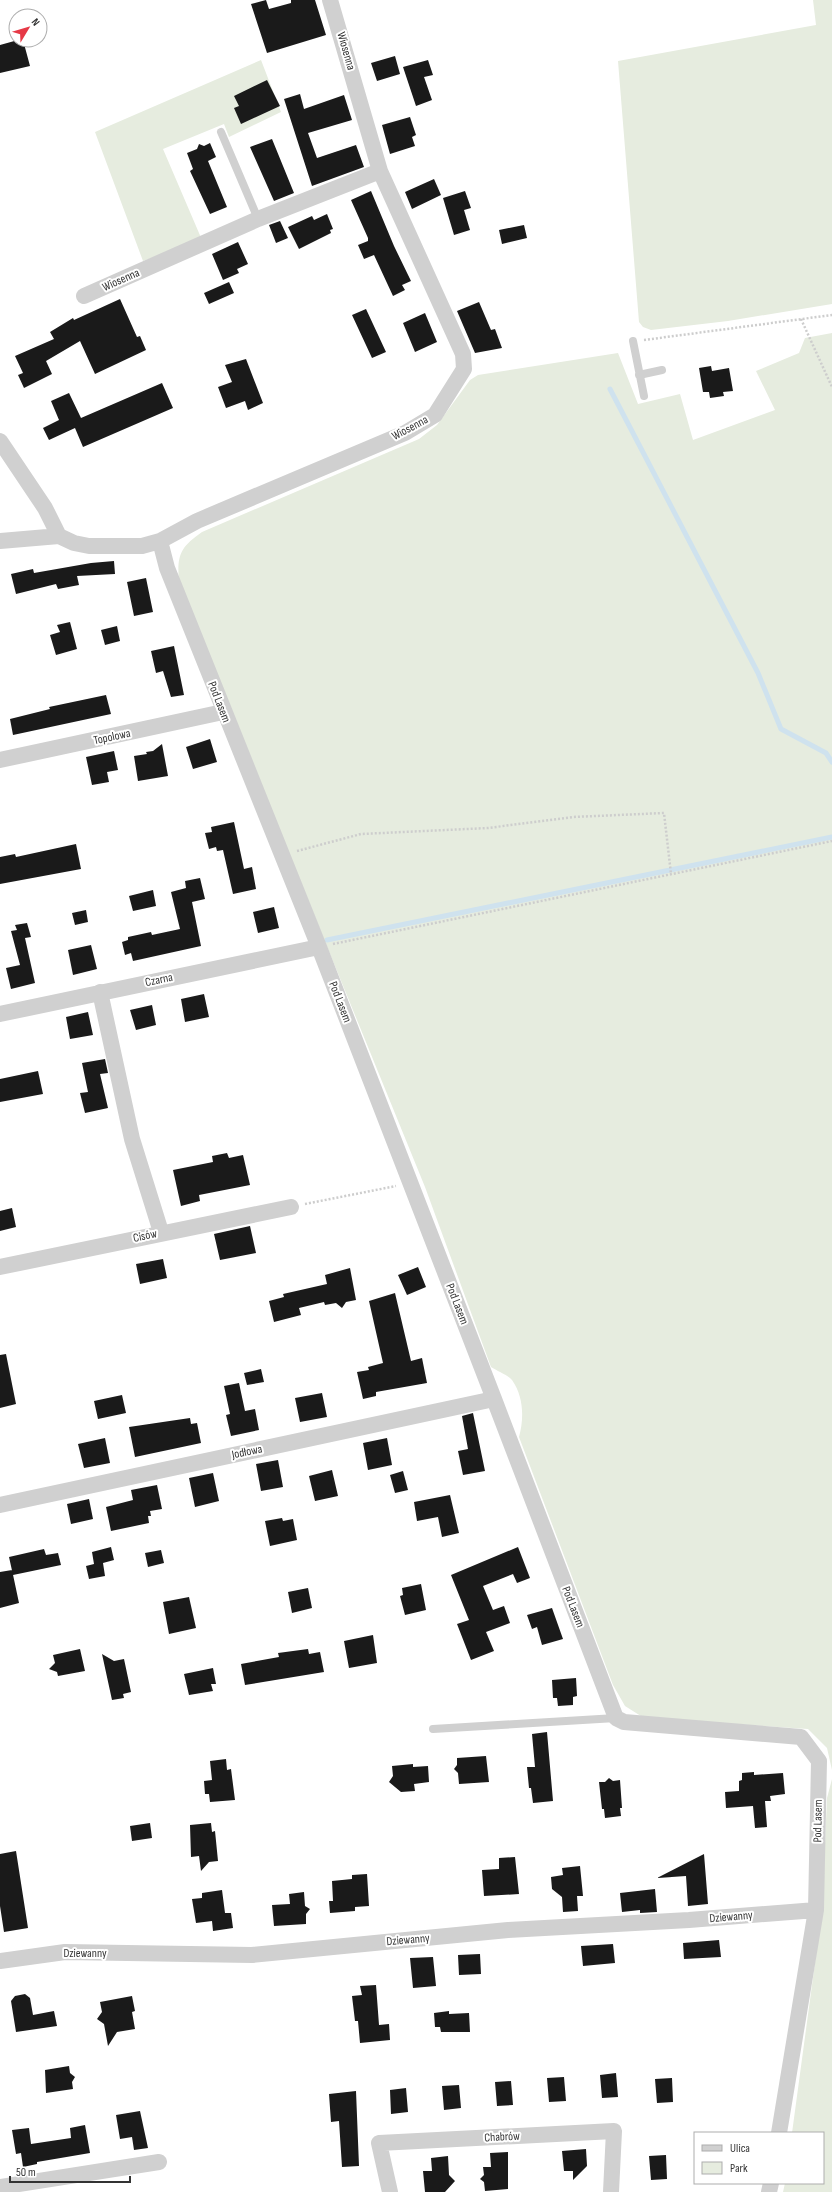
<svg xmlns="http://www.w3.org/2000/svg" width="832" height="2192" viewBox="0 0 832 2192" font-family="'Sofia Sans Condensed',sans-serif">
  <rect width="100%" height="100%" fill="#fff"/>
  <path fill="#e6ecdf" d="M813 0H832V304L728 321 651 330 643 327 639 322 618 61 816 25Z
    M261 60 281 112 229 137 224 124 163 149 202 240 143 261 95 132Z
    M832 333V1770L827 1748 808 1729 644 1718 625 1706 613 1685 519 1437C524 1419 524 1397 512 1380 508 1375 497 1371 491 1367L425 1187 179 583C177 556 179 548 202 532L419 439 437 425 470 380 478 375 618 353 638 404 680 394 693 440 775 410 756 371 799 353 805 338Z
    M832 1779V2192H783L785 2183H823V2133H792L822 1911 827 1798Z"/>
  <g fill="none" stroke-linecap="round" stroke-linejoin="round">
    <path stroke="#cfe2ee" stroke-width="5" d="M610 389 758 673 781 729 826 753 832 762
      M327 940 832 837"/>
  </g>
  <path fill="#1a1a1a" d="M266 0 269 9 291 3V0H315L326 35 267 53 251 4Z
    M18 40H23L30 66 0 73V45Z
    M395 56 400 74 377 81 371 63Z
    M428 60 433 75 424 77 432 100 416 106 403 67Z
    M267 80 280 106 241 124 234 108 239 106 234 96Z
    M300 94 304 109 344 95 352 120 308 133 317 158 356 145 364 167 312 186 284 99Z
    M410 117 416 135 412 137 415 146 390 154 382 125Z
    M272 139 294 193 274 201 250 147Z
    M210 143 216 157 208 161 227 207 210 214 190 171 193 169 187 153 197 149 199 144 204 146Z
    M434 179 441 195 412 209 405 192Z
    M371 191 394 246 411 281 402 285 405 290 393 296 374 255 364 259 358 245 368 241V238L351 200Z
    M465 191 471 208 464 210 470 230 454 235 443 198Z
    M327 214 333 229 330 230 331 233 299 249 288 227 312 216 314 220Z
    M280 221 288 238 276 243 269 225Z
    M524 225 527 238 502 244 499 230Z
    M238 242 248 264 237 269 239 273 223 280 212 254Z
    M229 282 234 293 209 304 204 293Z
    M120 299 137 337 140 336 146 350 95 374 80 341 46 361 52 374 24 388 18 375 23 373 15 356 54 339 50 332 73 318 74 320Z
    M479 302 491 330 495 329 502 348 475 353 457 311Z
    M366 309 386 352 372 358 352 315Z
    M425 313 437 342 415 352 403 323Z
    M246 359 263 403 248 410 245 401 226 408 218 387 232 382 225 365Z
    M711 366 712 371 729 368 733 391 723 392 724 396 710 398 709 392H703L699 368Z
    M162 383 173 408 83 447 75 428 49 440 43 428 59 420 51 401 69 393 81 418Z
    M114 561 115 574 77 576 79 585 58 589 56 584 16 594 11 574 33 569 34 573 91 563Z
    M146 578 153 612 134 616 127 582Z
    M70 622 77 649 56 655 50 635 60 632 57 625Z
    M117 626 120 641 105 645 101 630Z
    M174 646 184 695 171 697 163 671 156 673 151 651Z
    M106 695 111 714 13 735 10 719 50 709 49 707Z
    M210 739 217 762 193 769 186 747Z
    M162 744 168 776 138 781 134 756 147 754 146 752 153 751Z
    M114 751 118 770 107 772 109 782 92 785 86 757Z
    M234 822 244 869 252 867 256 889 233 894 223 850 217 851 216 847 209 849 205 833 212 832 211 827Z
    M76 844 81 869 0 884V857L15 854 16 857Z
    M200 878 205 899 192 902 201 946 133 961 131 953 125 955 122 942 128 940V937L151 932 152 935 180 929 171 892 186 888 185 881Z
    M153 890 156 906 133 911 129 896Z
    M274 907 279 928 258 933 253 912Z
    M86 910 88 922 75 925 72 913Z
    M27 923 31 937 25 938 35 983 11 989 6 968 20 965 11 931 17 930 15 925Z
    M91 945 97 969 73 975 68 950Z
    M204 994 209 1017 185 1022 181 999Z
    M152 1005 156 1025 136 1030 130 1010Z
    M88 1012 93 1035 70 1039 66 1017Z
    M105 1059 108 1073 100 1074 108 1108 85 1113 80 1093 88 1092 82 1063Z
    M38 1071 43 1094 0 1102V1079Z
    M227 1153 229 1158 243 1155 250 1185 199 1195 200 1201 181 1206 173 1170 213 1162 212 1156Z
    M12 1208 16 1227 0 1231V1211Z
    M250 1226 256 1253 220 1260 214 1234Z
    M163 1259 167 1278 140 1284 136 1264Z
    M418 1267 426 1287 407 1295 398 1275Z
    M350 1268 356 1300 346 1302 342 1308 336 1303 325 1305 324 1302 299 1308 301 1315 274 1322 269 1301 284 1297 283 1294 327 1284 325 1275Z
    M395 1293 411 1361 422 1358 427 1383 376 1392V1396L363 1399 357 1372 369 1370 368 1367 383 1363 369 1301Z
    M6 1354 16 1404 0 1408V1355Z
    M261 1369 264 1382 247 1385 244 1373Z
    M239 1383 245 1411 255 1409 259 1430 231 1436 226 1415 230 1414 224 1386Z
    M322 1393 327 1417 300 1422 295 1398Z
    M122 1395 126 1413 98 1419 94 1401Z
    M473 1413 485 1471 463 1475 458 1451 468 1449 462 1416Z
    M190 1418 191 1424 197 1423 201 1443 135 1457 129 1427Z
    M105 1438 110 1463 84 1468 78 1444Z
    M387 1438 392 1465 368 1470 363 1443Z
    M278 1460 283 1487 261 1491 256 1464Z
    M332 1470 338 1496 315 1501 309 1476Z
    M403 1471 408 1490 395 1493 390 1475Z
    M213 1473 219 1501 195 1507 189 1478Z
    M157 1485 162 1509 150 1511 151 1516H148L149 1523 111 1531 106 1507 133 1500 131 1490Z
    M450 1495 459 1533 442 1537 438 1517 417 1521 414 1502Z
    M89 1499 93 1519 71 1524 67 1504Z
    M282 1518 283 1521 293 1519 297 1540 270 1546 265 1521Z
    M111 1547 114 1560 103 1563 105 1576 89 1579 86 1566 94 1564 92 1552Z
    M518 1547 530 1578 517 1583 513 1574 483 1586 493 1610 504 1606 510 1623 486 1632 494 1651 471 1660 457 1624 469 1620 451 1575Z
    M44 1549 46 1555 58 1553 61 1565 13 1575 9 1557Z
    M161 1550 164 1563 148 1567 145 1553Z
    M12 1570 19 1603 0 1608V1572Z
    M421 1584 426 1610 405 1615 400 1596 403 1595 402 1588Z
    M308 1588 312 1608 292 1613 288 1592Z
    M189 1597 196 1628 169 1634 163 1602Z
    M552 1608 563 1639 542 1645 537 1627 532 1629 527 1615Z
    M373 1635 377 1663 349 1668 344 1641Z
    M80 1649 85 1671 58 1676 57 1672 49 1669 55 1663 53 1655Z
    M308 1649 309 1654 320 1652 324 1672 245 1685 241 1664 279 1657 278 1653Z
    M102 1654 114 1661 124 1659 131 1692 123 1694 124 1698 112 1700Z
    M213 1668 216 1684H211L213 1691 189 1695 184 1674Z
    M576 1678 577 1696 573 1697V1705L558 1706 557 1698H553L552 1680Z
    M547 1732 553 1801 533 1803 531 1788H529L527 1767H535L532 1734Z
    M486 1756 489 1782 459 1784 458 1773 454 1769 457 1765V1758Z
    M226 1759 227 1770 231 1769 235 1800 210 1802 209 1794H205L204 1781 212 1780 210 1761Z
    M413 1764V1767L428 1766 429 1782 414 1784 415 1791 401 1792 389 1782 393 1776 392 1766Z
    M754 1772V1775L783 1773 785 1794 770 1796 771 1801H765L767 1827 755 1828 753 1806 726 1808 725 1792 739 1791V1781L742 1780V1773Z
    M609 1778 613 1781 620 1780 622 1808H620L621 1816 605 1818 604 1809H602L599 1782H605Z
    M150 1823 152 1838 132 1841 130 1826Z
    M211 1823 212 1832 215 1831 218 1861 209 1862 201 1871 199 1856 191 1857 190 1825Z
    M16 1851 28 1928 4 1932 0 1906V1854Z
    M704 1854 708 1904 688 1906 686 1876 657 1878Z
    M515 1857 519 1894 484 1896 482 1870 499 1869V1858Z
    M580 1866 583 1896H577L578 1911 563 1912 562 1897 552 1889 551 1877 563 1875 562 1868Z
    M367 1874 369 1906 355 1907V1911L330 1913 329 1901H333L332 1881 352 1879V1875Z
    M655 1889 657 1912 640 1913V1910L622 1912 620 1893Z
    M222 1890 225 1913H231L233 1928 213 1931 212 1921 196 1923 192 1899 202 1898V1893Z
    M304 1892 305 1906 310 1909 306 1914V1924L274 1926 272 1905 290 1904 289 1894Z
    M719 1940 721 1957 684 1959 683 1943Z
    M613 1944 615 1963 583 1966 581 1946Z
    M480 1954 481 1974 459 1975 458 1955Z
    M433 1957 436 1986 413 1988 410 1958Z
    M376 1985 379 2025 389 2024 390 2040 360 2043 358 2021H355L352 1996 362 1995 360 1986Z
    M25 1994 30 1998 33 2015 54 2011 57 2026 16 2032 11 2001 15 1996Z
    M132 1996 135 2011 132 2012 135 2029 117 2032 108 2046 104 2024 97 2019 102 2012 100 2002Z
    M449 2011V2014L469 2013 470 2032H441L440 2027H435L434 2013Z
    M69 2066 70 2073 75 2077 72 2082 73 2089 46 2093 45 2070Z
    M616 2073 618 2097 602 2098 600 2075Z
    M564 2077 566 2101 549 2102 547 2078Z
    M672 2078 673 2102 657 2103 655 2079Z
    M511 2081 513 2105 497 2106 495 2082Z
    M459 2085 461 2108 444 2110 442 2086Z
    M406 2088 408 2112 391 2114 390 2090Z
    M356 2091 359 2166 342 2167 339 2121 331 2122 329 2094Z
    M140 2111 148 2148 134 2150 132 2137 120 2139 116 2115Z
    M85 2125 90 2153 37 2162V2164L23 2167 21 2153 16 2154 12 2130 29 2128 31 2144 71 2138 70 2128Z
    M586 2149 587 2166 573 2180V2171H564L562 2151Z
    M508 2152V2189L485 2191 484 2182 480 2179 484 2175 483 2167H491L490 2153Z
    M666 2155 667 2179 651 2180 649 2156Z
    M448 2156 449 2175 455 2181 445 2192H425L423 2171H432L431 2158Z"/>
  <g fill="none" stroke-linecap="round" stroke-linejoin="round">
    <path stroke="#cdcdcd" stroke-width="2.5" stroke-dasharray="2 2" stroke-linecap="butt" d="M801 319 832 387
      M644 340 832 315
      M297 851 361 834 488 828 573 817 664 813 671 874
      M333 944 832 841
      M305 1204 396 1186"/>
    <path stroke="#d0d0d0" stroke-width="8" d="M221 132 258 219
      M633 341 644 396
      M639 375 662 370
      M433 1729 616 1718"/>
    <path stroke="#d0d0d0" stroke-width="16" d="M84 296 258 219 380 171
      M0 441 45 508 59 536 74 543 89 546H142L160 541 197 521 405 433 435 415 464 369 463 354 380 171 330 0
      M0 541 59 536
      M160 541 167 568 319 947 494 1399 616 1718 624 1722 801 1737 819 1761 816 1910 779 2133
      M0 760 223 712
      M100 992 132 1139 161 1232
      M0 1014 319 947
      M0 1267 291 1207
      M0 1505 494 1399
      M0 1961 65 1952 252 1955 508 1930 689 1920 816 1910
      M0 2187 159 2162
      M390 2192 379 2143 614 2131 611 2192
      M769 2192 771 2183"/>
  </g>
  <g text-anchor="middle" dominant-baseline="central" stroke-width="4" stroke-linejoin="round" paint-order="stroke">
    <g font-size="12" fill="#333" stroke="#fff">
      <text transform="translate(346 51) rotate(74)">Wiosenna</text>
      <text transform="translate(121 280) rotate(-24)">Wiosenna</text>
      <text transform="translate(410 428) rotate(-28)">Wiosenna</text>
      <text transform="translate(219 702) rotate(69)">Pod Lasem</text>
      <text transform="translate(112 737) rotate(-12)">Topolowa</text>
      <text transform="translate(159 980) rotate(-12)">Czarna</text>
      <text transform="translate(340 1002) rotate(69)">Pod Lasem</text>
      <text transform="translate(145 1236) rotate(-12)">Cisów</text>
      <text transform="translate(457 1304) rotate(69)">Pod Lasem</text>
      <text transform="translate(247 1452) rotate(-12)">Jodłowa</text>
      <text transform="translate(573 1607) rotate(69)">Pod Lasem</text>
      <text transform="translate(818 1821) rotate(-89)">Pod Lasem</text>
      <text transform="translate(731 1917) rotate(-5)">Dziewanny</text>
      <text transform="translate(408 1940) rotate(-5)">Dziewanny</text>
      <text x="85" y="1953">Dziewanny</text>
      <text transform="translate(502 2137) rotate(-3)">Chabrów</text>
    </g>
  </g>
  <rect x="694" y="2132" width="130" height="52" fill="#ffffff" stroke="#adadad"/>
  <rect x="702" y="2145" width="20" height="6" fill="#d0d0d0" stroke="#adadad"/>
  <text x="730" y="2152" font-size="12" fill="#333333">Ulica</text>
  <rect x="702" y="2162" width="20" height="12" fill="#e6ecdf" stroke="#adadad"/>
  <text x="730" y="2172" font-size="12" fill="#333333">Park</text>
  <g transform="translate(28 28) rotate(52)"><circle r="19" fill="#ffffff" stroke="#adadad"/>
  <path d="M0-3L7 15L0 10L-7 15Z" fill="#e63946"/>
  <text y="-6" font-size="11" font-weight="bold" text-anchor="middle" fill="#333333">N</text>
  </g>
  <path d="M10 2176v6h120v-6" fill="none" stroke="#333333" stroke-width="2"/>
  <text x="16" y="2176" font-size="12" fill="#333333" stroke="#ffffff" stroke-width="3" paint-order="stroke">50 m</text>
</svg>
